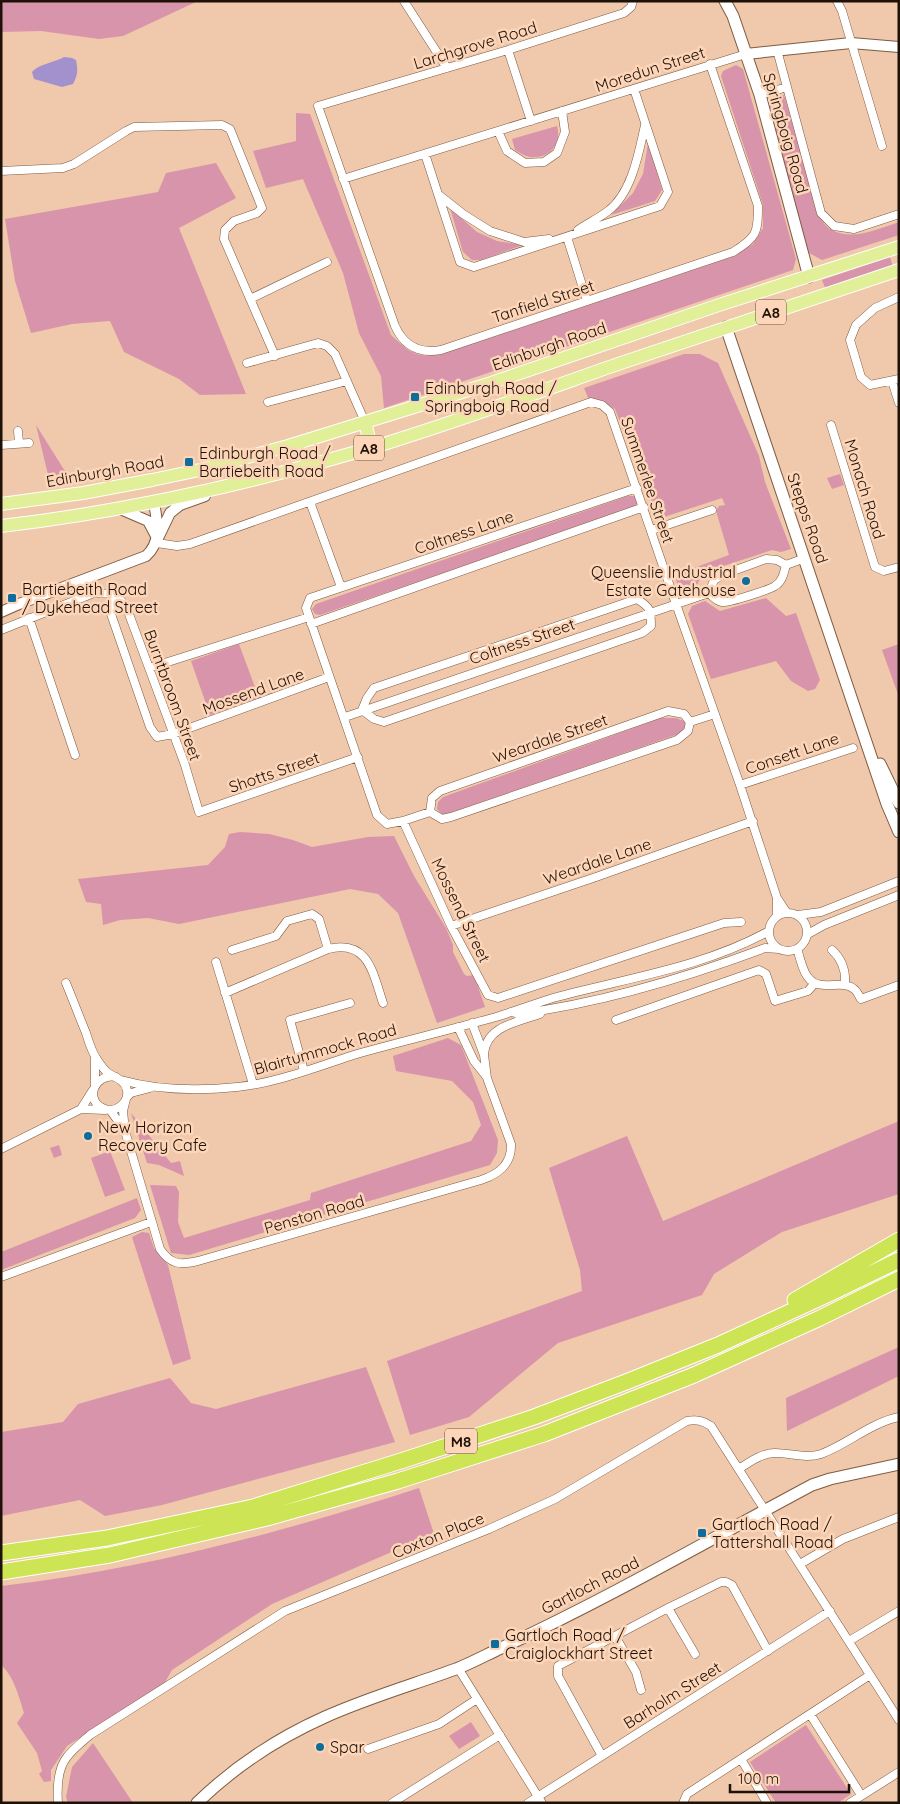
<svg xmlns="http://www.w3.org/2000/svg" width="900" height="1804" viewBox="0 0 900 1804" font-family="Quicksand,sans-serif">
  <rect width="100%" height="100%" fill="#f0c8ab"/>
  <path fill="#d894aa" d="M1 1H198L123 36 99 39 41 31 1 32Z
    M736 65 743 69 796 259 793 270 384 408 381 376 359 333 343 273 303 179 266 188 253 151 296 141V113L310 114 391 335C411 353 414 358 442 354L735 256 753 244 763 228V205L721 76 723 71Z
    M784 95 819 217C823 221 826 227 830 229 851 242 878 229 899 222V235L822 260 809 253 765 100Z
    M557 126C562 144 550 159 530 157 525 156 520 153 515 150L512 139Z
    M648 143 662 190 655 201 611 215 633 193 643 174Z
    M216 163 236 198 179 228 246 394 200 395 179 379 124 352 110 321 72 324 31 333 15 281 5 219 158 192 166 173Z
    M450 208 477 232 497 241 523 245 481 260H472L463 252Z
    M890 257 893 267 826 290 822 280Z
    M684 354H700L718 363 759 456 765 482 791 549 781 552 772 550 702 573 696 588 680 594 675 575 729 555 716 511 719 506 725 505 722 498 658 519 615 409 600 400H589L584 388Z
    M36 425 73 484 51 487Z
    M840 474 844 485 832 489 827 478Z
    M628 496H636L637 504 634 508 320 615 315 614 312 609 316 604Z
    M766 598 786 616 796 613 820 680 815 689 808 691 791 681 776 661 711 679 688 614 692 606 705 601 720 611Z
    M239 644 259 698 210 715 191 661Z
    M899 644V697L882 650Z
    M661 718H676L684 721 687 726 683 731 676 735 447 814H442L437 809 438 802 443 797Z
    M240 832 269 834 293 840 312 847 368 837 394 836 414 876 446 928 453 945V952L464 974 467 976 474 975 485 1007 437 1023 398 913 378 894 350 889 179 924 148 918 120 920 103 925 101 904 86 902 78 879 208 865 225 847 229 834Z
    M448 1038 461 1045 498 1140 497 1153 490 1165 189 1255 171 1253 150 1185 176 1186 179 1192 178 1222 184 1238 310 1200 311 1193 471 1141 481 1125 473 1102 452 1081 396 1071 393 1056Z
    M131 1113 171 1163 180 1161 184 1176 159 1165 147 1163Z
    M899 1121V1194L782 1232 714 1274 702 1295 558 1343 469 1417 410 1435 387 1361 582 1291 580 1270 549 1168 627 1136 663 1221Z
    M59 1145 62 1155 54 1158 50 1148Z
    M110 1151 125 1190 105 1197 91 1158Z
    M137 1198 141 1210 135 1218 1 1270V1252Z
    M142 1232 149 1233 154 1248 168 1265 191 1359 173 1365 132 1237Z
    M899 1347V1376L787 1431 786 1398Z
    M366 1367 395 1442 162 1505 105 1516 80 1500 1 1516V1432L63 1422 78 1404 170 1378 191 1403 216 1409Z
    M419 1488 436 1540 409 1552 403 1547 272 1604 172 1670 164 1684 67 1746 51 1770V1781L44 1782 39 1774 42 1771 37 1753 17 1723 24 1713C19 1697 14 1676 1 1665V1586C143 1570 283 1532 419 1488Z
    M471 1722 480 1736 459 1749 449 1736Z
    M806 1725 851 1794 838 1803H776L750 1762Z
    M93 1743 133 1803H68L66 1797 72 1767Z"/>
  <path fill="#a391cd" d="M64 57 72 58 76 60C78 70 78 75 73 84L62 87 34 79 32 72C40 63 54 63 64 57Z"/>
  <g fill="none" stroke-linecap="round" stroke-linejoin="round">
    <g stroke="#7e5b41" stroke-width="9">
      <path id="minor" d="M404 1 447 68
        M633 1 631 7 624 13 508 50 318 106 395 326C404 346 419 354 441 350L733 252C757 237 758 233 758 206L710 64
        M837 1 842 11 882 146
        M508 50 531 121
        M777 50 821 213 834 226 854 229 899 214
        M760 95 787 87
        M498 131 507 151 525 163 544 162 557 153 565 132 562 111
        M425 154 460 262 474 267 660 206 668 192 634 89
        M1 171 63 168 74 164 126 131 134 127 222 125 230 129 262 208 257 213 234 221 225 230 224 239 275 356
        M343 179 746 54
        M439 195 463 214 490 231 524 242 549 239
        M578 230C588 223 599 218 608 211 632 193 639 152 645 125
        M567 237 587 301
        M899 297 875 308 856 325 850 340 861 377 870 385 899 379
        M250 299 327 262
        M247 363 318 343 327 346 335 354 365 422
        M892 381 899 403
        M268 402 347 381
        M831 425 875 567 884 571 899 567
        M18 431 19 443
        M1 445 29 443
        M637 488 310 598 306 608C329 677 354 746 377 815L387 824 403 821 451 926 488 995 498 998 724 923 741 922
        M310 502 341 587
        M652 530 712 510
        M157 543 177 546 190 544 591 402 602 405 610 412 676 604 740 785 777 898
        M709 593 714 580 722 575 766 559 777 560 786 565 805 558
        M709 593C713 597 716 601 722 602 728 603 769 590 775 586 783 581 784 572 786 565
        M115 594 126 606 185 765 199 812 358 757
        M115 594 110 611 150 727 157 737 173 734 329 677
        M637 599C651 608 651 610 651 626L642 633 384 722 374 719 362 710 367 698 374 688Z
        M29 618 75 755
        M311 624 644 507
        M1 630 94 593 115 594
        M149 668 309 617
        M345 717 709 593
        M740 785 853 748
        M430 812 432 798 440 791 668 711 684 714 690 722
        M403 821 430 812 442 819 451 817 677 740 688 731 690 722 715 714
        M769 932a19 19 0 1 1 38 0a19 19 0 1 1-38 0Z
        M798 915 821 912 899 881
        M777 916V898L787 913
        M451 926 596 877 753 821
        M808 934 824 925 899 895
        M797 949C800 957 802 969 807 976 819 994 841 978 854 989 857 991 859 996 861 999L899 985
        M232 950 276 936 287 921 312 914 319 919 328 949
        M832 950C842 959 846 972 845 985
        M216 962 253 1084
        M66 983C73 1000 79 1016 86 1033 89 1043 92 1053 98 1061 101 1065 104 1070 108 1073 116 1078 125 1080 127 1090 129 1102 117 1113 105 1109 84 1102 93 1073 116 1077
        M225 993 328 949C369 939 373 974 383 1003
        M517 1014C602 1003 685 978 765 948L779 949
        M616 1020 759 970 766 974 775 1001 808 991 814 984
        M458 1027 474 1061 486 1076
        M484 1054C486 1026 518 1022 540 1014
        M95 1056V1086
        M304 1071 290 1020 350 1003
        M121 1080C157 1090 199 1091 237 1087 277 1083 319 1066 357 1054 403 1041 450 1030 496 1017 515 1011 534 1004 553 998 626 978 702 968 769 931
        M127 1097 131 1093 150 1088
        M126 1099 123 1111 125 1131 160 1249C171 1265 180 1265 198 1261L481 1180C499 1174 512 1164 511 1144L487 1078 484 1055 472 1023
        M81 1109 93 1090
        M110 1110 124 1129
        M1 1149 81 1109 105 1110
        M1 1277 151 1222
        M740 1468C750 1462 762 1453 775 1453 791 1453 806 1459 821 1454 848 1444 870 1423 899 1417
        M800 1564 843 1539 899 1517
        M668 1608 695 1654
        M615 1636 636 1672 641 1690
        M849 1641 899 1611
        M458 1668 542 1803
        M810 1714 861 1795
        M368 1749 439 1724 477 1699
        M602 1756 558 1676V1666L668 1608 721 1582H726L732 1585 768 1651
        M741 1759 767 1803
        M58 1803C57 1788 57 1769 67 1757 73 1749 82 1742 90 1735L285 1611 489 1529 555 1499 687 1421C697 1419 703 1421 711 1426L899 1720
        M392 1803 500 1735
        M528 1803 830 1611
        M683 1803 687 1794 870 1675
        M850 1803 899 1772"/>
    </g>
    <g stroke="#7e5b41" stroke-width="12">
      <path id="tertiary" d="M746 54 851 43 899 47
        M118 508 148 521 156 536
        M158 538 170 513 180 505 205 496
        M1 612 19 604 146 556C162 542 157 521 154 502"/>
    </g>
    <g stroke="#7e5b41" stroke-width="13">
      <path id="secondary" d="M725 1 733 16 760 95 809 277
        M726 327 887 804 899 832
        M880 764 899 803
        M197 1803C234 1767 278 1738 325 1717 367 1698 412 1685 456 1669 471 1663 486 1655 501 1648 607 1599 709 1540 812 1485L830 1479 899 1464"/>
    </g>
    <g stroke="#fff" stroke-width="14">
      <path id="primary" d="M365 422 371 447
        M1 504 83 493 152 480 204 469 288 446 488 384 719 305 899 247
        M1 526C132 511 261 481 387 443 464 419 541 391 618 364 711 332 805 301 899 270"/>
    </g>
    <g stroke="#fff" stroke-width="17">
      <path id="motorway" d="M795 1300 899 1240
        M1 1553 107 1538 253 1507 404 1460 534 1417 626 1382 718 1345 833 1292 899 1260
        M1 1572 110 1555 267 1518 398 1481 544 1434 694 1375 820 1318 899 1279"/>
    </g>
    <use href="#minor" stroke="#fff" stroke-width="8"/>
    <use href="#tertiary" stroke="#fff" stroke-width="10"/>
    <use href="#secondary" stroke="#fff" stroke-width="11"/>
    <use href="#primary" stroke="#e1ef99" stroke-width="12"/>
    <use href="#motorway" stroke="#cde555" stroke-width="15"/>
  </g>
  <g fill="#0e6d9b" stroke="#fdd5b8" stroke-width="2">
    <rect x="410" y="392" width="10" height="10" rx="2.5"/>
    <rect x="184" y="457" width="10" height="10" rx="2.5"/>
    <circle cx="746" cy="581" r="5"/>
    <rect x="7" y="593" width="10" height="10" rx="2.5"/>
    <circle cx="88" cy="1136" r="5"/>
    <rect x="697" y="1528" width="10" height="10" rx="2.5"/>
    <rect x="490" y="1639" width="10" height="10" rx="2.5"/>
    <circle cx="320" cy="1747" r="5"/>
  </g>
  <g text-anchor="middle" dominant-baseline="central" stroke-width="5" stroke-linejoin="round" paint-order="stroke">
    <g fill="#fdd5b8" stroke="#614c3c" stroke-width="1">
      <rect x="756" y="299.5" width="30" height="25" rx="4"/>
      <rect x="354" y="435.5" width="30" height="25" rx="4"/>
      <rect x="445" y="1428.5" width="32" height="25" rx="4"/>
    </g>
    <g font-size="15" font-weight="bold" fill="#1e1107">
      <text x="771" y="312">A8</text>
      <text x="369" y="448">A8</text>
      <text x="461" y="1441">M8</text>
    </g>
    <g font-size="16" fill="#1e1107" stroke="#fdd5b8">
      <text transform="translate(475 45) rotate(-17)">Larchgrove Road</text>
      <text transform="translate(650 69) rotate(-18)">Moredun Street</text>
      <text transform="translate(786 133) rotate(74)">Springboig Road</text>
      <text transform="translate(543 301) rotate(-18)">Tanfield Street</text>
      <text transform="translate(549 346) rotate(-19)">Edinburgh Road</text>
      <text transform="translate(105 471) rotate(-10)">Edinburgh Road</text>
      <text transform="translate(648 480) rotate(71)">Summerlee Street</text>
      <text transform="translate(865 489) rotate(73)">Monach Road</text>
      <text transform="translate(808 518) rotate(71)">Stepps Road</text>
      <text transform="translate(464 532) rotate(-19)">Coltness Lane</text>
      <text transform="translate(522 641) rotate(-19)">Coltness Street</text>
      <text transform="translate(253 691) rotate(-20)">Mossend Lane</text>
      <text transform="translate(173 695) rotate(70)">Burntbroom Street</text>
      <text transform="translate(550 738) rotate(-19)">Weardale Street</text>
      <text transform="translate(792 753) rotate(-19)">Consett Lane</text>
      <text transform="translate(274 772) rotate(-19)">Shotts Street</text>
      <text transform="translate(597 861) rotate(-19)">Weardale Lane</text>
      <text transform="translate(461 910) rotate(64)">Mossend Street</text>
      <text transform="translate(325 1049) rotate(-16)">Blairtummock Road</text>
      <text transform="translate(314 1214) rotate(-16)">Penston Road</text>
      <text transform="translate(438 1535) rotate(-22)">Coxton Place</text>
      <text transform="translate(590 1585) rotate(-27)">Gartloch Road</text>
      <text transform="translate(672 1695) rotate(-32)">Barholm Street</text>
    </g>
    <g font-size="16" fill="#1e1107" stroke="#fdd5b8" text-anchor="start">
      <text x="425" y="388">Edinburgh Road /<tspan x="425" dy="18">Springboig Road</tspan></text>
      <text x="199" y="453">Edinburgh Road /<tspan x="199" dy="18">Bartiebeith Road</tspan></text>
      <text x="736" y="572" text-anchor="end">Queenslie Industrial<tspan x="736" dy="18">Estate Gatehouse</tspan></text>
      <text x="22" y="589">Bartiebeith Road<tspan x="22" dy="18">/ Dykehead Street</tspan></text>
      <text x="98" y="1127">New Horizon<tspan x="98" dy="18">Recovery Cafe</tspan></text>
      <text x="712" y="1524">Gartloch Road /<tspan x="712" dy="18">Tattershall Road</tspan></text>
      <text x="505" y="1635">Gartloch Road /<tspan x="505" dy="18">Craiglockhart Street</tspan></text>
      <text x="330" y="1747">Spar</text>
    </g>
  </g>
  <rect width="900" height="1804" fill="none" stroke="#1e1107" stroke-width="5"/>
  <path d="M730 1784v8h119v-8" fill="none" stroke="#1e1107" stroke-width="2.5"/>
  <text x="738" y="1784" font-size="15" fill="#1e1107" stroke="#fdd5b8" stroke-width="4" paint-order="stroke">100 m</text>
</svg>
